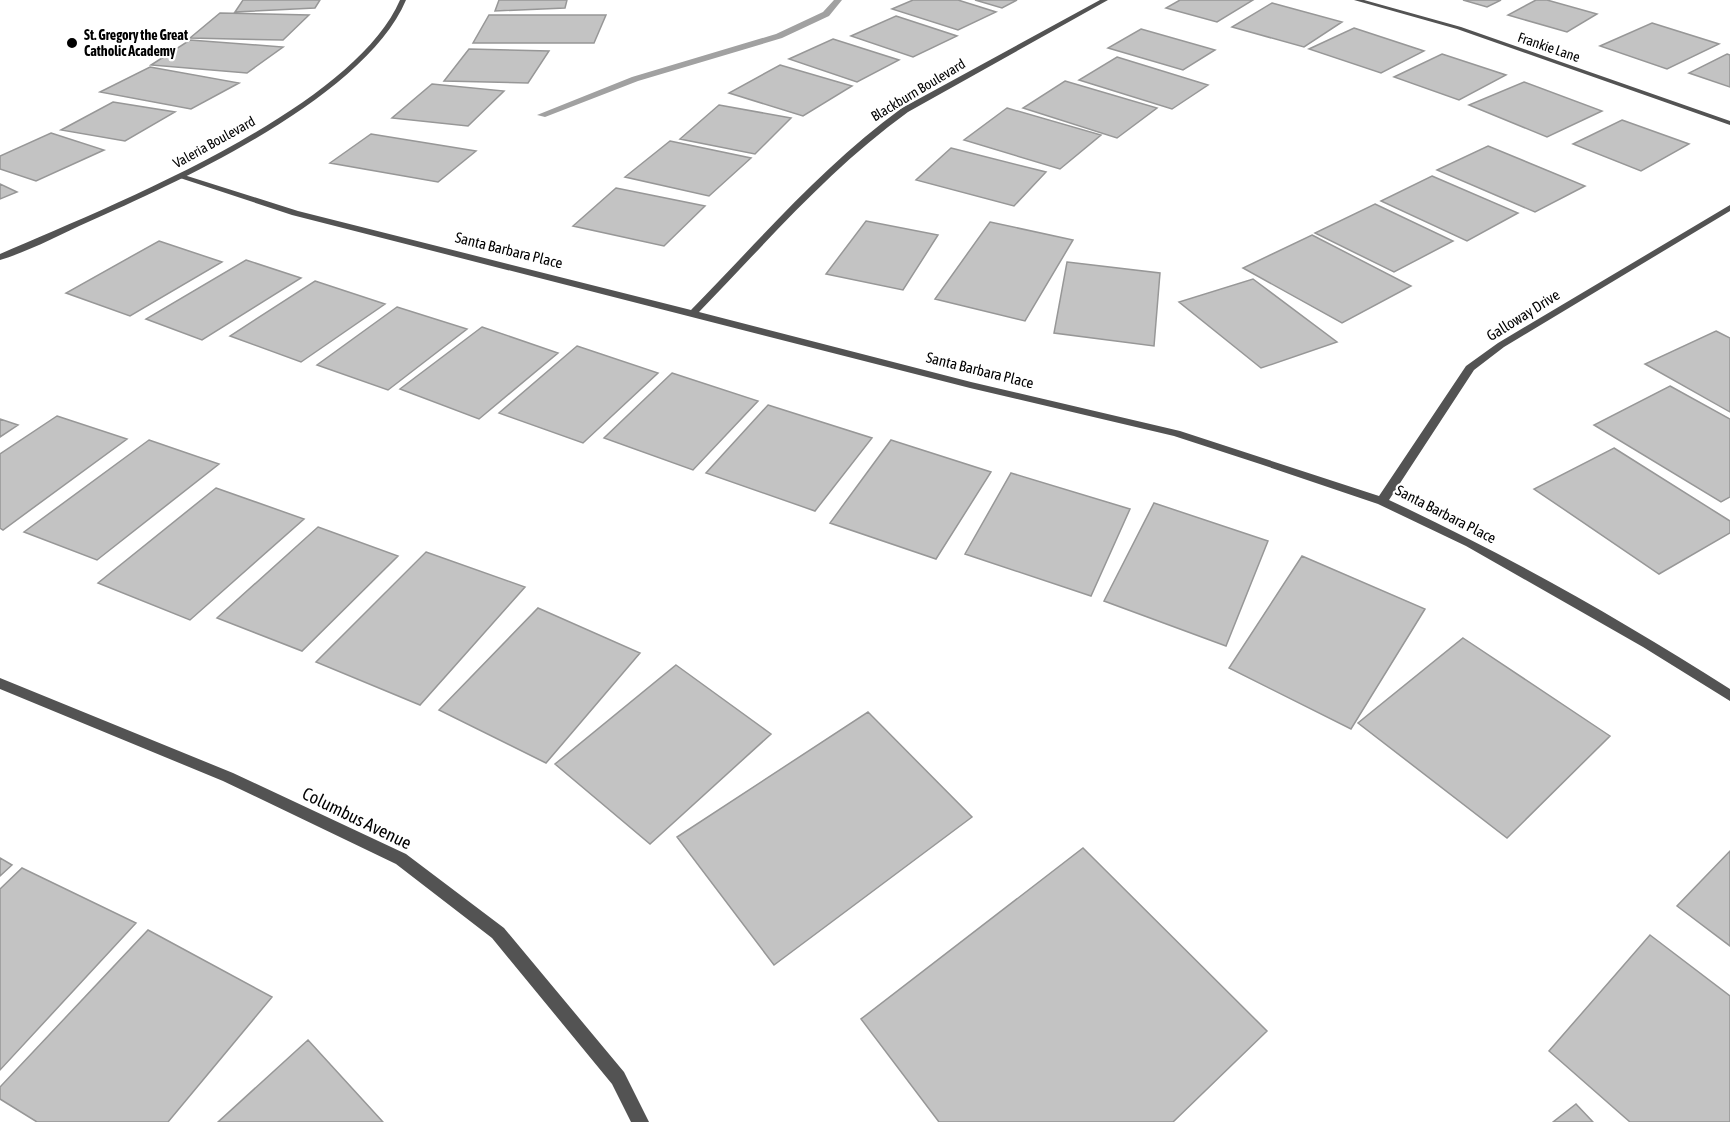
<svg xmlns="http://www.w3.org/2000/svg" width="1730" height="1122" viewBox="0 0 1730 1122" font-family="'Asap Condensed',sans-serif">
  <rect width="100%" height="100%" fill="#fff"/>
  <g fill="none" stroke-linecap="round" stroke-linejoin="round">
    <path fill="#a1a1a1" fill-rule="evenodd" d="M834 0H842L829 16 782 38 638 81 545 117 537 115 632 77 776 34 823 12Z"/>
  </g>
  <path fill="#c3c3c3" stroke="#979797" stroke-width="1.5" d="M243 0H320L315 8 235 12Z
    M499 0H567L565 8 495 11Z
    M913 0H958L996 12 958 30 892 9Z
    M975 0H1017L1002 8Z
    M1180 0H1253L1217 22 1166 8Z
    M1463 0H1501L1487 7Z
    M1536 0H1547L1597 14 1567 32 1508 15Z
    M1272 3 1342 22 1304 47 1232 27Z
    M220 13 309 15 283 40 190 38Z
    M489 15H606L594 43H473Z
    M896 16 957 36 913 57 851 36Z
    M1652 23 1719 44 1667 69 1600 46Z
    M1354 28 1424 51 1381 73 1309 49Z
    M1141 29 1215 50 1183 70 1108 48Z
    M833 39 899 60 857 82 789 59Z
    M190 40 283 47 247 73 151 65Z
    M469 49 549 51 528 83 444 81Z
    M1442 54 1506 75 1459 100 1394 77Z
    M1727 54 1730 55V87L1689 73Z
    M1117 57 1208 85 1172 109 1079 80Z
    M780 65 852 86 803 116 729 93Z
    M150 67 239 83 191 109 100 92Z
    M1065 81 1157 108 1117 138 1023 108Z
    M1524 82 1602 111 1547 137 1469 105Z
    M432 84 504 91 468 126 392 118Z
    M113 102 175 112 125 141 61 130Z
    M719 105 791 118 755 154 680 139Z
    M1007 108 1101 135 1060 169 964 140Z
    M1622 120 1689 144 1641 171 1573 144Z
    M51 133 104 150 36 181 0 169V156Z
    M371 134 476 151 438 182 330 163Z
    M670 141 751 158 709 196 625 177Z
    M1488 146 1585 186 1535 212 1437 170Z
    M951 148 1046 172 1014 206 916 180Z
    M1432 176 1518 213 1467 241 1381 201Z
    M0 184 17 192 0 199Z
    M616 188 705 206 664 246 573 226Z
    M1375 204 1453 241 1394 272 1315 233Z
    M866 221 938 235 903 290 826 274Z
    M990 222 1073 240 1025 321 935 299Z
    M1312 235 1411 286 1342 323 1243 268Z
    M159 241 222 262 130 316 66 293Z
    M246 260 301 278 202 340 146 319Z
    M1067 262 1160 273 1154 346 1054 333Z
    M1253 279 1337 342 1261 368 1179 302Z
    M315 281 385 304 301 362 230 336Z
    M397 307 467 329 388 390 317 365Z
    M482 327 558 353 479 419 400 389Z
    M1716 331 1730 338V412L1645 364Z
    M577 346 658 373 583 443 499 413Z
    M672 373 758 401 693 470 604 438Z
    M1670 386 1730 419V497L1721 502 1594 425Z
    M768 405 872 438 815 511 706 473Z
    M57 416 127 439 3 530 0 528V454Z
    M0 419 18 425 0 437Z
    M149 440 219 464 97 560 24 532Z
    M891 440 991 472 936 559 830 523Z
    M1614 448 1730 521V533L1659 574 1534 489Z
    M1011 473 1130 509 1091 596 965 554Z
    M216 488 304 519 190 620 98 583Z
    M1154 503 1268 541 1226 646 1104 601Z
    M318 527 398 556 302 651 217 618Z
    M426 552 525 587 420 705 316 662Z
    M1302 556 1425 609 1351 729 1229 668Z
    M538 608 640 653 546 763 439 710Z
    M1463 638 1610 736 1507 838 1358 723Z
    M676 665 771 734 650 844 555 764Z
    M868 712 972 817 774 965 677 837Z
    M1083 848 1267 1031 1173 1122H939L861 1019Z
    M1730 851V946L1677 906Z
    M0 858 12 865 0 876Z
    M22 868 136 923 0 1070V889Z
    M148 930 272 997 168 1122H37L0 1099V1087Z
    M1650 935 1730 996V1122H1630L1549 1051Z
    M308 1040 383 1122H218Z
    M1576 1104 1593 1122H1553Z"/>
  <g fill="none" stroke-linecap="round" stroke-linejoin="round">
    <path fill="#535353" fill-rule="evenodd" d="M1100 0H1108L908 112C829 169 767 242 699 312L971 382 1180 431 1379 496 1466 366 1498 343 1730 205V211L1504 347 1474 370 1389 500C1507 555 1620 619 1730 689V701L1643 647 1466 546 1378 504 1260 464 1174 436 970 388 292 215 177 177 184 175 298 211 691 310C760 240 822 166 902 108Z
      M1354 0H1364L1461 27 1730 121V125L1457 29Z
      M0 678 233 773 406 854 504 928 624 1072 649 1122H631L612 1084 492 938 396 864 223 781 0 689Z"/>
    <path fill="#535353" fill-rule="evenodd" d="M400 0H406C365 97 181 181 88 222 59 235 30 251 0 260V254C108 207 352 111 400 0Z"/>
  </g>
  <circle fill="#000" stroke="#fff" stroke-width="2" cx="72" cy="43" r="6"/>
  <g text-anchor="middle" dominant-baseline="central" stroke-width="4.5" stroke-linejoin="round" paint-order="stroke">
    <g font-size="14" font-weight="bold" fill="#000" stroke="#fff" text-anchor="start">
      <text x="84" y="35">St. Gregory the Great<tspan x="84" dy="16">Catholic Academy</tspan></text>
    </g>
    <g font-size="14" fill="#000" stroke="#fff">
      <text transform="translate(1549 47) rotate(19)">Frankie Lane</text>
      <text transform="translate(918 90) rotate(-31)">Blackburn Boulevard</text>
      <text transform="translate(214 142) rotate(-29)">Valeria Boulevard</text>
    </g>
    <g font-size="15" fill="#000" stroke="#fff">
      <text transform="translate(509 250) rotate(14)">Santa Barbara Place</text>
      <text transform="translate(1523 315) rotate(-32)">Galloway Drive</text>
      <text transform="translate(980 370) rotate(14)">Santa Barbara Place</text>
      <text transform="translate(1446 514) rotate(27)">Santa Barbara Place</text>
    </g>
    <g font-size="18" fill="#000" stroke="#fff">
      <text transform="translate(357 818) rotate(26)">Columbus Avenue</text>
    </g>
  </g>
</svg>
